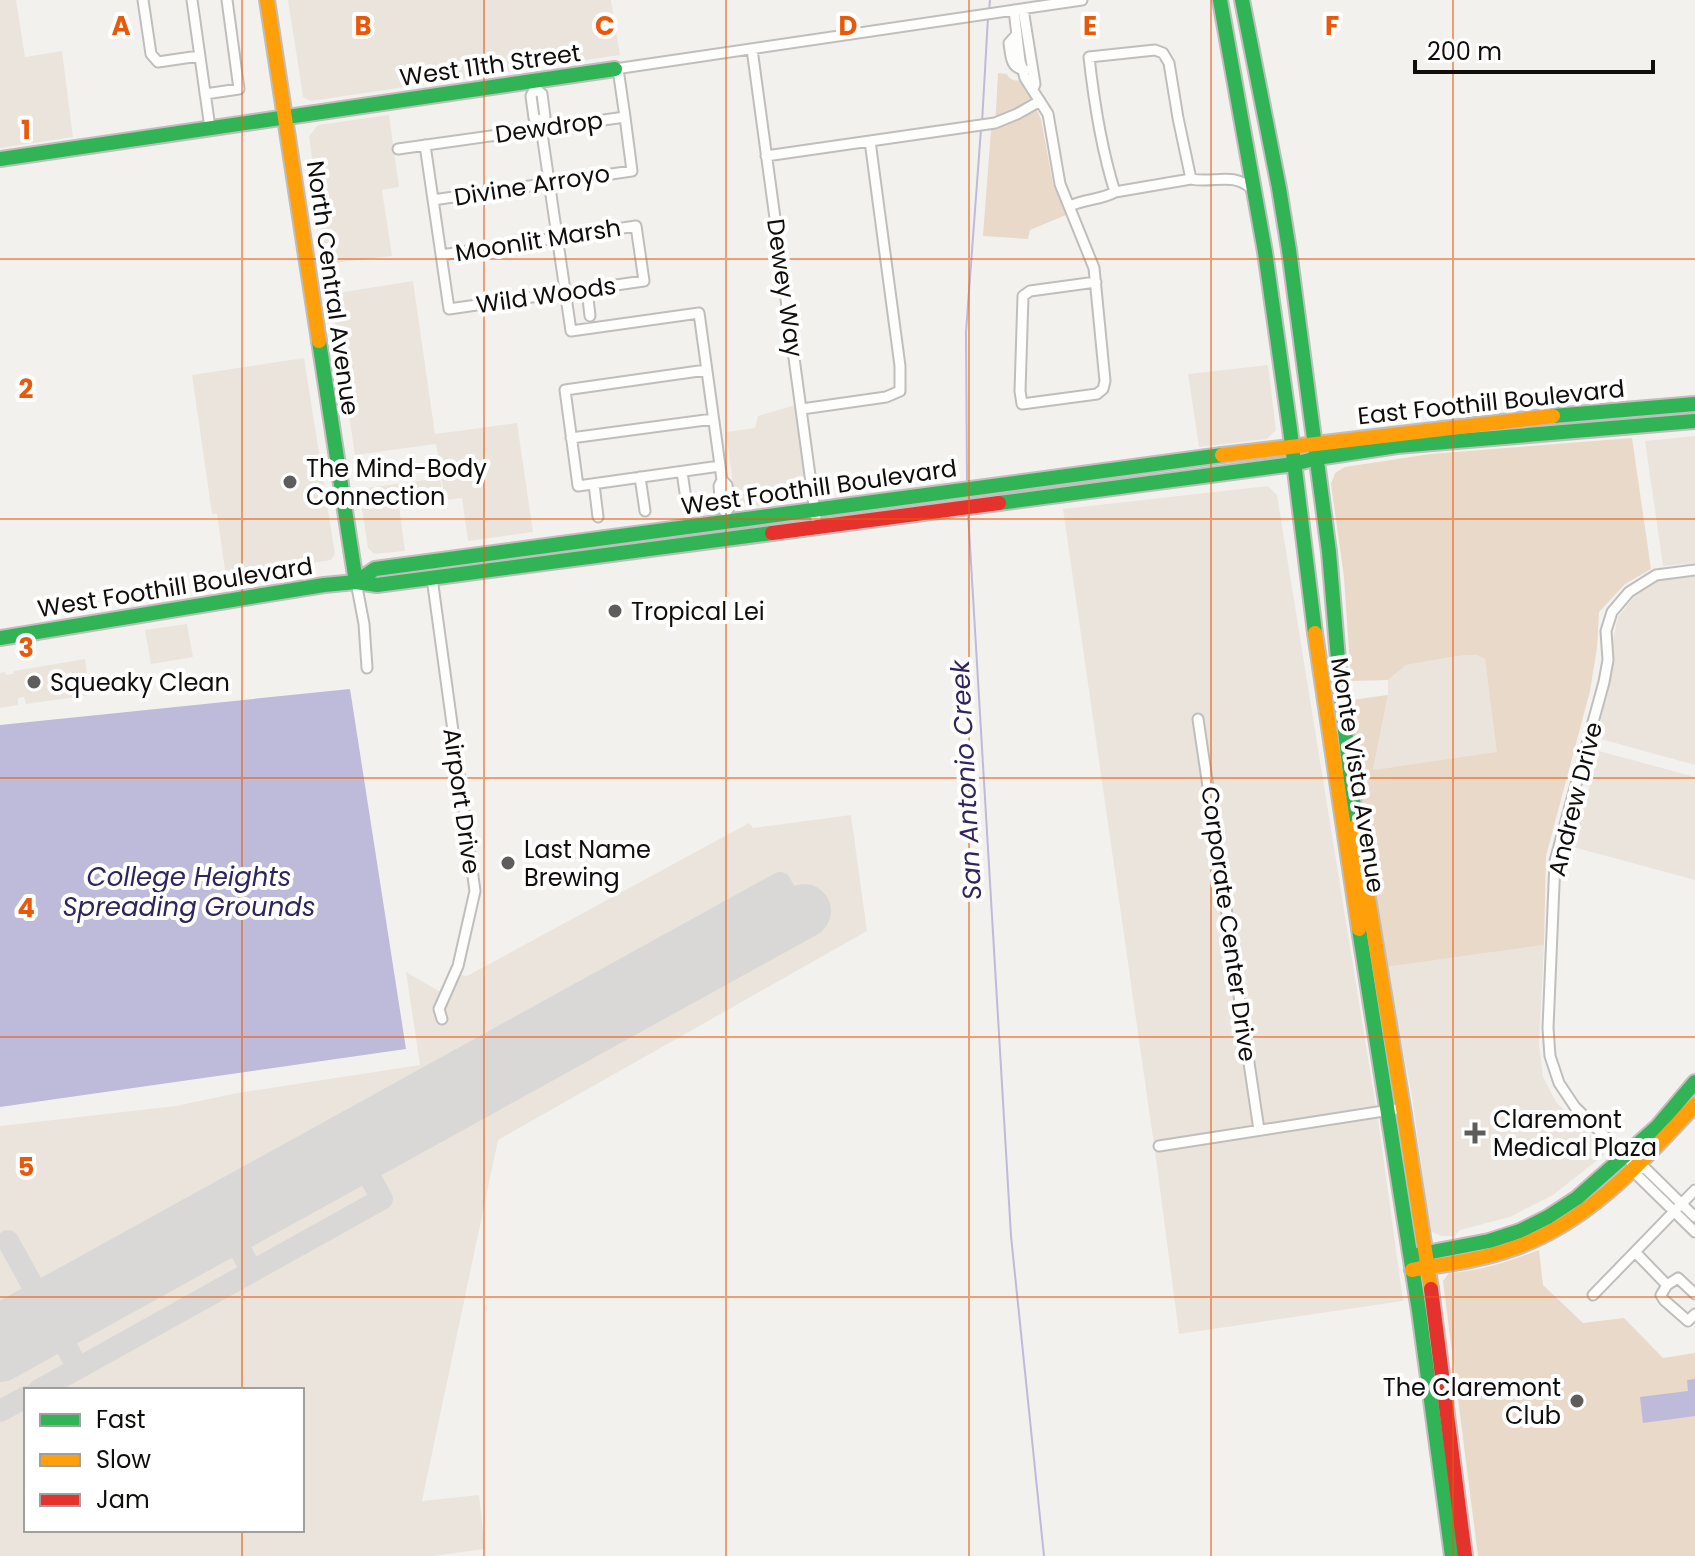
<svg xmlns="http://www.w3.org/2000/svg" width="1695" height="1556" viewBox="0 0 1695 1556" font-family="Poppins,sans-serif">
  <rect width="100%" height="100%" fill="#f3f1ee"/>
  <path fill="#ebe4dc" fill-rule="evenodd" d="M0 0H16L25 57 62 51 73 137 0 148Z
    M288 0H611L620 55 311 101 303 97Z
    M389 115 399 187 382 190 392 256 326 264 309 136 318 125Z
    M413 281 435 434 517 423 533 532 468 541 462 498 445 500 436 444 355 455 331 294Z
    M304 358 335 554 331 560 226 577 217 514H212L192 375Z
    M1268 365 1276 430 1267 439 1199 447 1188 374Z
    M795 405 807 492 800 501 736 508 726 432 755 428 758 416Z
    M1695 436V563L1663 566 1645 441Z
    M440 478 443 499 399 506 405 551 374 554 368 548 359 489Z
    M1268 486 1277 495 1379 1126 1403 1301 1179 1334 1156 1159 1063 509Z
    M1695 575V765L1597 738 1610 673 1612 645 1618 617 1634 597 1659 580Z
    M187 624 193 657 151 664 145 630Z
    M1477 655 1485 659 1498 753 1373 770 1388 695V680L1406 665 1457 656Z
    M85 659 90 695 26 704 24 697 18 698V705L0 708V673L5 672 6 675 13 674 14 671Z
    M1599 751 1695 777V880L1573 847Z
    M851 815 867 931 498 1140 422 1501 479 1495 485 1549 433 1556H0V1126L176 1106 237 1093 420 1065 406 972 439 991 461 975 467 976 749 823 753 828ZM26 1390H302V1530H26Z
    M1544 945 1539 1044 1543 1077 1556 1102 1600 1145 1604 1155 1553 1195 1510 1217 1460 1230 1454 1236H1441L1430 1231 1412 1096 1386 967Z"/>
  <path fill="#e9d9c9" d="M998 73 1007 74C1010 81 1016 81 1023 80L1041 119 1053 184 1066 215 1030 230 1028 239 983 236 991 130 995 128Z
    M1632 438 1651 569 1625 584 1599 612 1597 648 1590 691 1546 856 1544 945 1386 967 1354 746 1351 700 1388 695 1373 770 1497 752 1485 659 1477 655 1457 656 1406 665 1388 680 1351 681 1344 577 1331 484 1335 473 1345 467 1430 454Z
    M1539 1250 1543 1285 1583 1323 1624 1318 1663 1358 1695 1353V1556H1478L1443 1281 1449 1273C1481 1271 1509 1261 1539 1250Z"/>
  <path fill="#bebada" d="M350 689 406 1049 0 1107V725Z
    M1695 1379V1416L1643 1423 1640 1397 1688 1391 1687 1380Z"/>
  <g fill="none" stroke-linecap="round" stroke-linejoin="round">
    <path stroke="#bebada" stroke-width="2" d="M989 11 990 0
      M982 123 988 17
      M967 482 966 332 981 129
      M968 512 1011 1236 1044 1556"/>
    <path stroke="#dad8d6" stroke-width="22" d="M595 985 613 1017
      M211 1197 252 1271
      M8 1241 78 1368
      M0 1313 780 883 798 915
      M39 1390 382 1199 341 1125
      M0 1411 26 1397"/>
    <path stroke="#dad8d6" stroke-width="54" d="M0 1355 804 911"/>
    <g stroke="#c0bebc" stroke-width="13">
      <path id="street" d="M143 0 151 54 158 62 199 56
        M192 0 210 128
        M1023 9 1035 84 1033 89
        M1014 10 1020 61 1025 78 1048 114 1060 184 1094 268 1105 381 1103 389 1097 394 1022 404 1020 391 1023 296 1030 291 1096 282
        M1017 34 1009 43C1011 56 1010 68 1025 70
        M752 49 817 527
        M615 69 1082 0
        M205 94 239 89 227 0
        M540 120 534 118 531 96 535 88 542 94 545 117 540 120 571 331 699 313 722 480 719 486 721 508 726 512 727 522
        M425 145 449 309 644 281 636 226 441 255
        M398 149 625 117 618 69
        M766 156 995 123 1017 114 1040 101
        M1115 192C1101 148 1094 102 1089 57L1155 50 1163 53 1169 63 1178 118 1191 179
        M433 200 632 171 625 117
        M1070 206C1085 199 1101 200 1115 192L1191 179C1214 184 1232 171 1252 189
        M587 290 590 316
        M706 370 565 390 578 486 720 466
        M802 409 886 397 900 391V366L870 141
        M571 438 713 419
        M682 472 687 506
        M640 477 645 511
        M722 480 727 485 730 507 726 512
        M594 484 598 517
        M432 578 475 891 458 966 439 1009 442 1019
        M356 582 364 624 367 668
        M1198 719 1259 1130
        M1159 1146 1403 1108
        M1638 1169 1575 1107 1559 1083 1550 1056 1548 1028 1555 861 1604 682 1608 660 1606 631 1612 612 1629 592 1656 575 1695 570
        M1638 1169 1637 1175 1695 1232
        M1638 1169 1645 1168 1695 1217
        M1635 1252 1667 1285
        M1695 1294 1678 1278 1667 1285 1661 1295 1664 1300 1688 1321 1695 1314
        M1593 1295 1695 1190"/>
    </g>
    <g stroke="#c0bebc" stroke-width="18">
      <path id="fast" d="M1220 0 1265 252 1290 429 1315 633
        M1242 0 1279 188 1289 250 1329 552 1341 695 1356 826
        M0 159 615 69
        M319 341 356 582
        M1553 416 1695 404
        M999 503 1294 464 1317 458 1397 446 1695 421
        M356 582 375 569 1222 455
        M0 638 324 585 356 582 377 585 772 533
        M1359 929 1419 1311 1452 1556
        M1416 1255 1489 1241 1520 1231 1548 1217 1577 1198 1657 1127 1695 1082"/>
    </g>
    <g stroke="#c0bebc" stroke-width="18">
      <path id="slow" d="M267 0 319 341
        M1222 455 1553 416
        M1315 633 1359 929
        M1356 826 1403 1108 1431 1289
        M1412 1270C1446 1264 1481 1260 1514 1248 1589 1222 1642 1161 1695 1105"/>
    </g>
    <g stroke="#c0bebc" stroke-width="18">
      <path id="jam" d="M772 533 999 503
        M1431 1289 1465 1556"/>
    </g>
    <use href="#street" stroke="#fdfdfc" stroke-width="9"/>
    <use href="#fast" stroke="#30b455" stroke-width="14"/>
    <use href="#slow" stroke="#ff9f0a" stroke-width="14"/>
    <use href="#jam" stroke="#e5322d" stroke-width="14"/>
  </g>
  <path fill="none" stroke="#e8590c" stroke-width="2" stroke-opacity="0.55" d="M242 0V1390M484 0V1556M726 0V1556M969 0V1556M1211 0V1556M1453 0V1556M0 259H1695M0 519H1695M0 778H1695M0 1037H1695M0 1297H1695M242 1530V1556"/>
  <g fill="#5f5d5b" stroke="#fff" stroke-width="3">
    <circle cx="290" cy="482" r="8"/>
    <circle cx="615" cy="611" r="8"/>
    <circle cx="34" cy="682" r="8"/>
    <circle cx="508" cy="863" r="8"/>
    <path d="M1471 1121h8v8h8v8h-8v8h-8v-8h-8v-8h8z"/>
    <circle cx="1577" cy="1401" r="8"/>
  </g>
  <g text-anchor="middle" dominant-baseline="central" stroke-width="8" stroke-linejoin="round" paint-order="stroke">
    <g font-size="24" fill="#100e0c" stroke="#fff">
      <text transform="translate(490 65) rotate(-8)">West 11th Street</text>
      <text transform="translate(549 127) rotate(-8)">Dewdrop</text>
      <text transform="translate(532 185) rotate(-9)">Divine Arroyo</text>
      <text transform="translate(538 240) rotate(-9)">Moonlit Marsh</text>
      <text transform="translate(333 288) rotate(82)">North Central Avenue</text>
      <text transform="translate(785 288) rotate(82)">Dewey Way</text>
      <text transform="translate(546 295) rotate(-8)">Wild Woods</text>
      <text transform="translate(1491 402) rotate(-6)">East Foothill Boulevard</text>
      <text transform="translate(819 487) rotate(-8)">West Foothill Boulevard</text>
      <text transform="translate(175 587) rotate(-9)">West Foothill Boulevard</text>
      <text transform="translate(1358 775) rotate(81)">Monte Vista Avenue</text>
      <text transform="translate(1575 799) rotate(-76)">Andrew Drive</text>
      <text transform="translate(462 801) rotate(82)">Airport Drive</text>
      <text transform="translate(1229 924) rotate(82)">Corporate Center Drive</text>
    </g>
    <g font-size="24" fill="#100e0c" stroke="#fff" text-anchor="start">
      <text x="306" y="468">The Mind-Body<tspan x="306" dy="28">Connection</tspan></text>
      <text x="631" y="611">Tropical Lei</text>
      <text x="50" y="682">Squeaky Clean</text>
      <text x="524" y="849">Last Name<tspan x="524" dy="28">Brewing</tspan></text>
      <text x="1493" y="1119">Claremont<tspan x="1493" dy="28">Medical Plaza</tspan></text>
      <text x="1561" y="1387" text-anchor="end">The Claremont<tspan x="1561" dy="28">Club</tspan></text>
    </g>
    <g font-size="26" font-style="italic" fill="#30245d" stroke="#fff">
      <text transform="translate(966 780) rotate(-93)">San Antonio Creek</text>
      <text x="189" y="877">College Heights<tspan x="189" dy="30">Spreading Grounds</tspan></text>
    </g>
  </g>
  <g font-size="26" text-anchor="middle" font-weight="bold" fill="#e8590c" stroke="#fff" stroke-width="8" stroke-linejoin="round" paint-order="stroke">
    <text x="121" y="35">A</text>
    <text x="363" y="35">B</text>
    <text x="605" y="35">C</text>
    <text x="848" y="35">D</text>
    <text x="1090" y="35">E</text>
    <text x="1332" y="35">F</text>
    <text x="26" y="139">1</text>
    <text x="26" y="398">2</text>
    <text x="26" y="657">3</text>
    <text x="26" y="917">4</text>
    <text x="26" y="1176">5</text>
  </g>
  <rect x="24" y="1388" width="280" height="144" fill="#ffffff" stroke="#9f9f9e" stroke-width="2"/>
  <rect x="40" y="1414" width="40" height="12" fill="#30b455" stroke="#9f9f9e" stroke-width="2"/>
  <text x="96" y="1428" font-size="24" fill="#100e0c">Fast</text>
  <rect x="40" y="1454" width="40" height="12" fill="#ff9f0a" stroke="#9f9f9e" stroke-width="2"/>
  <text x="96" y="1468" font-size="24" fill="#100e0c">Slow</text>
  <rect x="40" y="1494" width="40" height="12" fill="#e5322d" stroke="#9f9f9e" stroke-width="2"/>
  <text x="96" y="1508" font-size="24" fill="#100e0c">Jam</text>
  <path d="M1415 60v12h238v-12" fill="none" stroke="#100e0c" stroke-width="4"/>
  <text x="1427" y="60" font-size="24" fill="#100e0c" stroke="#ffffff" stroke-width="6" paint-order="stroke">200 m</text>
</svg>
